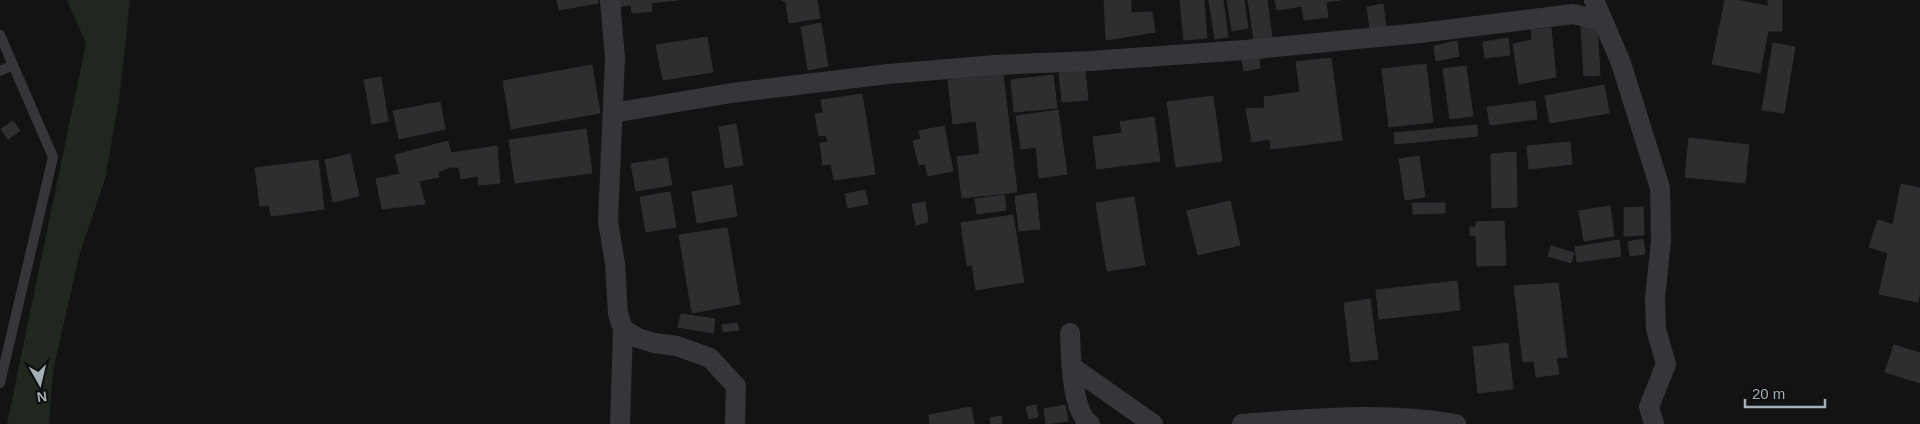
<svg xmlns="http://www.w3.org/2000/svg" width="1920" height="424" viewBox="0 0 1920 424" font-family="Helvetica,sans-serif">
  <rect width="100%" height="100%" fill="#131314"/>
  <path fill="#1f271f" d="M67 0H130L119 100 105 179 79 256 53 371 49 424H7L86 43Z"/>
  <path fill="#2e2e31" stroke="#2d2e31" d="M557 0H598V3L559 10Z
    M617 0H678L651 3 652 11 632 13 631 5 617 7Z
    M781 0H817L820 18 789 23 786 2Z
    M1104 0H1131V13L1152 12 1155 32 1106 40Z
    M1180 0H1204L1207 38 1184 40Z
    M1209 0H1223L1228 37 1215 39Z
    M1227 0H1244L1248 28 1232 31Z
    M1248 0H1267L1272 37 1254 40Z
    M1275 0H1341L1326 2 1328 17 1304 20 1302 6 1277 10Z
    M1725 0H1736L1768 6V0H1782V31H1768L1760 73 1712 64Z
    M1383 4 1386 27 1370 29 1367 7Z
    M821 23 828 66 808 70 801 27Z
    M1597 26 1600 75 1584 76 1581 27Z
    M1551 28 1556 77 1519 84 1513 44 1532 40 1531 30Z
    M707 37 713 72 663 80 656 45Z
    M1508 38 1510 55 1485 58 1483 42Z
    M1457 41 1459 56 1436 61 1434 46Z
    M1773 43 1795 47 1784 113 1762 110Z
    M1259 57 1260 68 1244 71 1242 60Z
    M1331 58 1342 140 1271 149 1270 139 1252 142 1246 109 1265 108 1264 97 1300 92 1296 62Z
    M1426 64 1433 122 1389 127 1382 69Z
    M592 65 600 113 511 129 503 81Z
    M1466 66 1473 116 1450 119 1443 69Z
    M1085 70 1088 100 1062 102 1059 73Z
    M1003 74 1017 192 962 198 957 157 980 154 976 121 953 124 948 80Z
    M1053 75 1057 108 1014 112 1011 80Z
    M381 77 388 121 372 124 364 80Z
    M1604 85 1609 113 1550 123 1545 96Z
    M862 94 875 174 834 180 831 164 823 165 820 143 828 142 826 135 819 136 815 114 823 113 821 100Z
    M1213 96 1222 161 1176 167 1167 102Z
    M1535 101 1537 119 1490 125 1487 107Z
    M440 102 445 129 399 139 393 111Z
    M1058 110 1067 174 1039 178 1036 147 1021 149 1016 116Z
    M1154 117 1160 161 1097 169 1093 137 1122 133 1120 122Z
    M13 121 20 131 8 139 1 129Z
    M736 124 743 165 725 168 719 127Z
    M1477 125 1478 136 1395 144 1394 133Z
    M944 126 953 171 928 176 925 164 919 165 913 141 921 139 919 131Z
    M586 129 592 173 515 183 509 140Z
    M1689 138 1749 145 1745 183 1685 177Z
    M448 141 451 153 497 146 500 183 479 185 478 176 461 179 459 167H451L438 172 439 177 419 181 425 204 382 209 376 179 400 174 395 155Z
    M1570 142 1572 164 1529 169 1527 146Z
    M1516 152 1517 207 1492 208 1491 154Z
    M350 154 359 196 333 202 325 160Z
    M1419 156 1425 197 1405 200 1399 159Z
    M667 158 672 185 636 191 631 164Z
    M318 160 324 209 271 216 269 205 260 206 255 168Z
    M1901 184 1920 188V289L1918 302 1879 294 1888 253 1869 247 1878 220 1893 225Z
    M732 185 737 216 697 223 692 192Z
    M865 190 868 204 848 208 845 194Z
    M670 192 676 227 646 232 640 197Z
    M1036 193 1040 229 1019 231 1015 196Z
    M1004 195 1006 210 977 214 975 199Z
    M1134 197 1145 265 1107 271 1096 203Z
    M1230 201 1240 245 1198 255 1187 211Z
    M925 202 928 222 916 225 912 204Z
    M1412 203H1445V213L1413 214Z
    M1610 206 1614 236 1584 241 1579 211Z
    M1643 207 1644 235 1624 236V208Z
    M1013 215 1024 282 976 290 972 265 967 266 961 223Z
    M1504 221 1506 265 1477 266 1476 236 1470 235V227H1476V222Z
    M727 228 740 304 692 313 679 235Z
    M1643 239 1645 254 1630 256 1628 242Z
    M1619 240 1621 256 1577 262 1575 247Z
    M1551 246 1574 253 1571 263 1548 256Z
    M1457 281 1460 310 1379 319 1376 290Z
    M1558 283 1567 357 1556 358 1559 374 1536 377 1534 361 1523 362 1514 286Z
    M1370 299 1378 359 1351 362 1344 303Z
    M681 314 715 319 713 333 678 327Z
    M737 323 739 330 723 332 722 325Z
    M1508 343 1513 389 1478 393 1473 347Z
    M1894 345 1920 353V383L1885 372Z
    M1036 405 1038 417 1029 419 1026 407Z
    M1065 405 1068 421 1046 424 1044 409Z
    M971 407 974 424H930L929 415Z
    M1001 416 1002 424H991L990 418Z"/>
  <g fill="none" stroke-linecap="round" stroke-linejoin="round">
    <path stroke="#34363a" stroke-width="10" d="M0 35 53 157 0 383
      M0 71 13 65"/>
    <path stroke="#34363a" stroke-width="20" d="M610 0 615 58 608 221 615 264 618 314 623 329 638 338 654 343 677 346 710 358 736 386 735 424
      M1594 0 1621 63 1660 188 1661 241 1655 298 1656 329 1666 364 1649 407 1654 424
      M613 113 731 93 888 74 995 65 1090 61 1245 50 1420 33 1573 14 1603 21
      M1070 333C1071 356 1071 411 1090 424
      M1072 367 1153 424
      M620 424 623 329
      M1242 424C1313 418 1385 412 1456 424"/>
  </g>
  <g transform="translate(40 384) rotate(172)" stroke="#0e0e0f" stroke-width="4" paint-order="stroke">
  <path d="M0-4L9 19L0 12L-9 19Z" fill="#a4aeb5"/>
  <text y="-8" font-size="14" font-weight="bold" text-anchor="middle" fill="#a4aeb5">N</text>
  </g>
  <path d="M1745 399v8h80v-8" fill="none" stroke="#a4aeb5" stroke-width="2.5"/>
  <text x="1752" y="399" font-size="15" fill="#a4aeb5" stroke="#0e0e0f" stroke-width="4" paint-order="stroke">20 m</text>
</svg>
